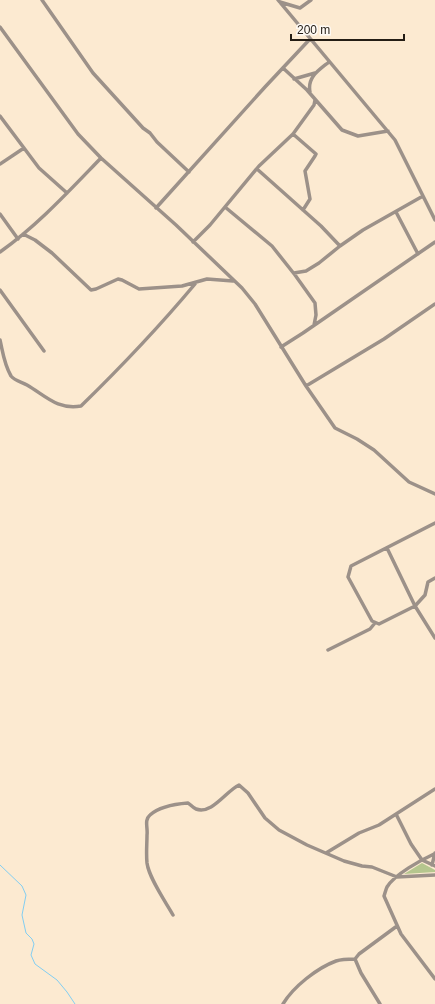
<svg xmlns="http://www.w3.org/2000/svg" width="435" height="1004" viewBox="0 0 435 1004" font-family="Helvetica,sans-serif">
  <rect width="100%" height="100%" fill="#fcead1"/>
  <path fill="#b5c68e" d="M422 863 435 870V872L404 874Z"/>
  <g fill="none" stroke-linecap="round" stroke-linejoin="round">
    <path stroke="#82cef2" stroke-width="1" d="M0 865 22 886 26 895 22 915 26 933 32 939 34 944 31 955 35 964 57 980 67 992 75 1004"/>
    <path stroke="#9c9189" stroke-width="3.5" d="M42 0 93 73 143 128 150 133 157 142 189 172
      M278 0 395 140 435 220
      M280 2 300 8 311 0
      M0 27 78 134 101 158 176 225 242 288 255 304 306 386 335 428 357 439 374 450 409 482 435 494
      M283 68 307 90 342 130 358 136 388 131
      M294 79 315 73
      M310 92C307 77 319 70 329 62
      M0 116 39 168 67 193
      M293 134 316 154 315 156 305 171 310 199 303 210
      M0 164 24 148
      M257 169 321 226 340 246
      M225 207 272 246 295 275 315 303 316 315 314 325
      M156 208 265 87 310 39
      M396 212 418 254
      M0 214 18 239
      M23 234 35 240 52 253 91 290 96 289 118 279 122 280 139 289 182 286 207 279 233 281
      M193 242 210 225 259 166 293 134 314 105 315 100
      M0 252C38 225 69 191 101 158
      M294 273 306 271 319 263 340 246 363 230 423 196
      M0 290 44 351
      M0 340C3 353 4 364 11 376 15 381 22 382 27 385 46 396 57 410 81 406 121 367 159 327 195 284
      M281 347 303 333 435 242
      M306 386 384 339 435 304
      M435 523 351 566 348 577 372 621 379 624 415 606 425 595 428 582 435 578
      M387 548 415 606 435 638
      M328 650 370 629 375 623
      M396 814 411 844 422 860 435 866
      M326 853 359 833 379 825 435 789
      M434 854C421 860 395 874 387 887 386 889 385 893 384 896L401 934 435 979
      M432 865 435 853
      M173 915C165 901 149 878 147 863 146 853 147 844 147 835 148 828 144 820 150 815 160 806 175 804 188 803 190 804 193 808 196 809 212 815 226 791 239 785L248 793 265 818 279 830 307 845 344 861 362 866 372 867 397 877 435 875
      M283 1004C293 987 317 968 336 961 342 959 349 959 355 959
      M380 1004 361 973 355 959 359 954 397 926"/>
  </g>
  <path d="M291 34v6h113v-6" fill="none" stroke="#241d14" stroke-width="2"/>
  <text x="297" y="34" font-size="12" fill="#241d14" stroke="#fefaf5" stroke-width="3" paint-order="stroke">200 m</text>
</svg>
